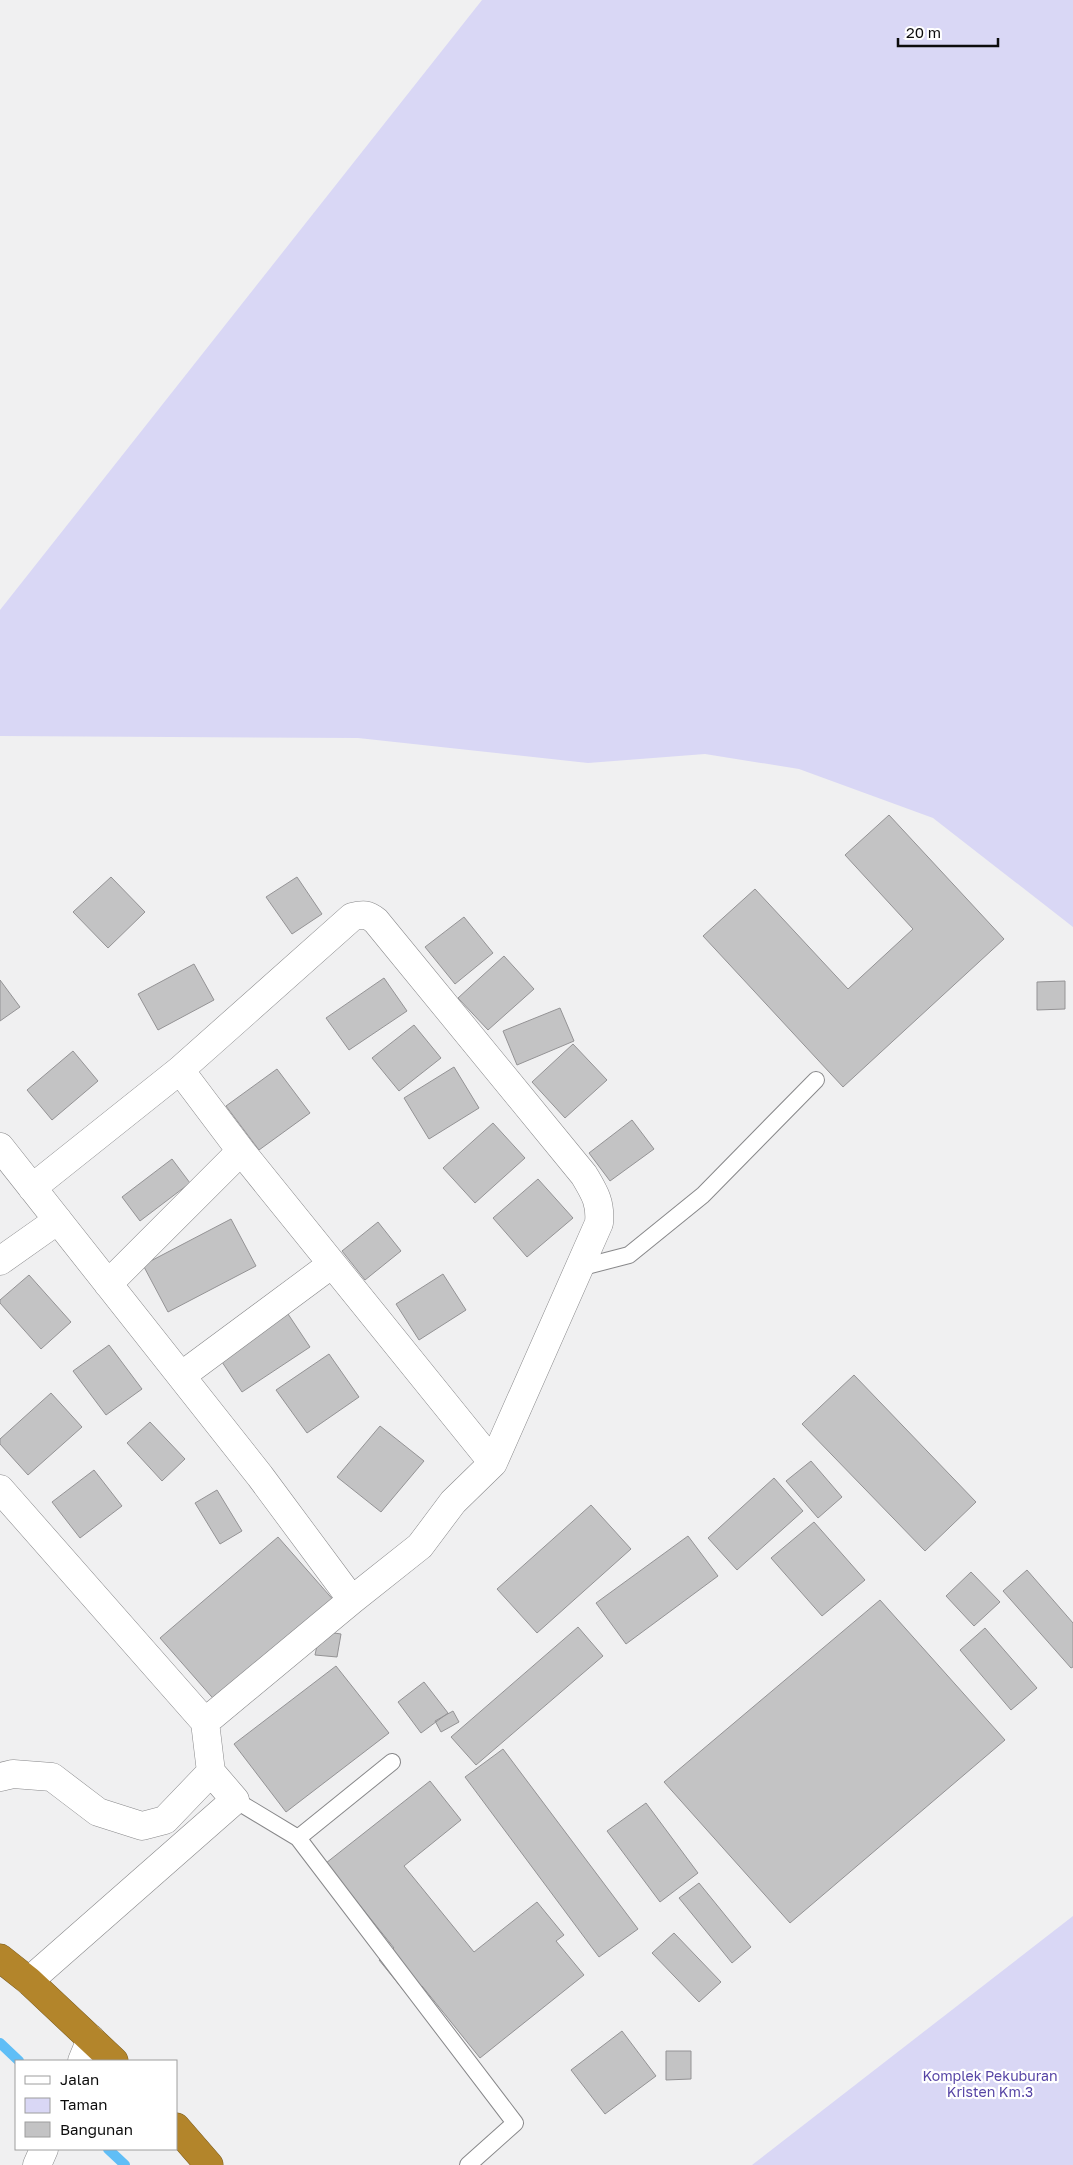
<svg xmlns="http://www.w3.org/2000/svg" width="1073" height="2165" viewBox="0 0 1073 2165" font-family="'Golos Text',sans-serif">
  <rect width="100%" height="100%" fill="#f0f0f1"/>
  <path fill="#d9d7f5" d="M482 0H1073V927L933 818 799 769 705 754 588 763 358 738 0 736V610Z
    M1073 1916V2165H752Z"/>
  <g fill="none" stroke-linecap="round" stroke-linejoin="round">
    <path stroke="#60bef6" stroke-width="10" d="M0 2043 19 2061
      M108 2149 125 2165"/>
  </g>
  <path fill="#c3c3c4" stroke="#949395" d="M889 815 1004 939 843 1087 703 936 755 889 848 989 913 929 845 855Z
    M111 877 145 912 108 948 73 912Z
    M297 877 322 914 292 934 266 897Z
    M464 917 493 953 455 984 425 947Z
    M504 956 534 989 488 1030 458 998Z
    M194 964 214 1000 158 1030 138 994Z
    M384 978 407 1011 349 1050 326 1018Z
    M0 980 20 1007 0 1021Z
    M1065 981V1009L1037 1010V982Z
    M560 1008 574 1041 517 1065 503 1031Z
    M414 1025 441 1058 399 1091 372 1058Z
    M573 1044 607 1080 565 1118 532 1082Z
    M73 1051 98 1081 52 1120 27 1090Z
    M454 1067 479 1108 429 1139 404 1098Z
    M277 1069 310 1113 259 1150 226 1106Z
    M632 1120 654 1149 610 1181 589 1153Z
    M493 1123 525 1158 475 1203 443 1168Z
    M172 1159 190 1183 140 1221 122 1197Z
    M538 1179 573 1218 527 1257 493 1218Z
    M231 1219 256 1266 168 1312 143 1265Z
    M378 1222 401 1251 365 1280 342 1251Z
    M443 1274 466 1310 419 1340 396 1304Z
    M29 1275 71 1322 41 1349 0 1303V1300Z
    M286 1311 310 1347 242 1392 218 1356Z
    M109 1345 142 1389 106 1415 73 1371Z
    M329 1354 359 1397 307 1433 276 1390Z
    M854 1375 976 1502 925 1551 802 1424Z
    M51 1393 82 1427 28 1475 0 1444V1439Z
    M150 1422 185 1459 162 1481 127 1443Z
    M380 1426 424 1461 381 1512 337 1477Z
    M811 1461 842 1497 818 1518 786 1481Z
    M94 1470 122 1506 80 1538 52 1502Z
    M774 1478 803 1511 737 1570 708 1538Z
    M217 1490 242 1531 220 1544 195 1503Z
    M591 1505 631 1549 537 1633 497 1589Z
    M814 1522 865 1580 822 1616 771 1558Z
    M688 1536 718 1576 626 1644 596 1603Z
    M278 1537 336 1603 218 1704 160 1638Z
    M1027 1570 1073 1623V1667L1071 1668 1003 1591Z
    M971 1572 1000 1602 974 1626 946 1596Z
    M880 1600 1005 1740 790 1923 664 1782Z
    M578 1627 603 1656 476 1765 451 1737Z
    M985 1628 1037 1688 1011 1710 960 1650Z
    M320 1631 341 1634 337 1657 315 1655Z
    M336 1666 389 1733 286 1812 234 1744Z
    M424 1682 448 1713 421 1733 398 1702Z
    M453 1711 459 1722 441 1732 435 1721Z
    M503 1749 638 1929 599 1957 465 1777Z
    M430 1781 461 1820 404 1866 474 1952 537 1902 564 1935 556 1941 584 1975 480 2058 422 1986 409 1997 379 1960 394 1948 326 1863Z
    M646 1803 698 1873 660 1902 607 1831Z
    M699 1883 751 1947 732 1963 679 1898Z
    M674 1933 721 1982 699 2002 652 1953Z
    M622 2031 656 2076 605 2114 571 2070Z
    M666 2051H691V2079L666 2080Z"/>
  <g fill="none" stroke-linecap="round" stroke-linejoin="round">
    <g stroke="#88888a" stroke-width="18">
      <path id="lane" d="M579 1268 629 1255 703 1195 816 1080
        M235 1800 298 1838 515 2123 468 2165
        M298 1838 392 1762"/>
    </g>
    <g stroke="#88888a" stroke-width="29">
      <path id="street" d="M180 1070 241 1151 493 1463
        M0 1147 260 1476 352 1600
        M0 1261 58 1220
        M108 1284 241 1151
        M181 1376 332 1264
        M0 1489 205 1722
        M0 1777 13 1774 52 1777 98 1812 142 1826 165 1820 211 1772
        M29 1981 235 1800 211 1772 205 1722 352 1600 420 1546 453 1502 493 1463 599 1223C601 1202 594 1192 584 1175L376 921C368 914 363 914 352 917L180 1070 32 1188
        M82 2061 91 2039
        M37 2165 44 2149"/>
    </g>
    <g stroke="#795b20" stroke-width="29">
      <path id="highway" d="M0 1958 29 1981 114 2061
        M176 2127 209 2165"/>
    </g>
    <use href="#lane" stroke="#fff" stroke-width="16"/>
    <use href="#street" stroke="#fff" stroke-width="28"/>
    <use href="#highway" stroke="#b3852b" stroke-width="28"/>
  </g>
  <g text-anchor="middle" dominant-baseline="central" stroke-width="4.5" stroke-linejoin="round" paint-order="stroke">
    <g font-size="14" fill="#5644a5" stroke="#fff">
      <text x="990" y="2075">Komplek Pekuburan<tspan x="990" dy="16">Kristen Km.3</tspan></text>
    </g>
  </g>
  <rect x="15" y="2060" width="162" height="90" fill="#ffffff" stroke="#9e9e9e"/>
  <rect x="25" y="2076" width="25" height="8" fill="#ffffff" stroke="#9e9e9e"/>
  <text x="60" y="2085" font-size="15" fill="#0c0c0c">Jalan</text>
  <rect x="25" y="2098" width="25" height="15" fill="#d9d7f5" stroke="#9e9e9e"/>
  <text x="60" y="2110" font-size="15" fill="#0c0c0c">Taman</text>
  <rect x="25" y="2122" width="25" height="15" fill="#c3c3c4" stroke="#9e9e9e"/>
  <text x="60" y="2135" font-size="15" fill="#0c0c0c">Bangunan</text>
  <path d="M898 38v8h100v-8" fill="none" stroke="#0c0c0c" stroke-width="2.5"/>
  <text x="906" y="38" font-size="15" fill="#0c0c0c" stroke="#ffffff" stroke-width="4" paint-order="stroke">20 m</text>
</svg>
